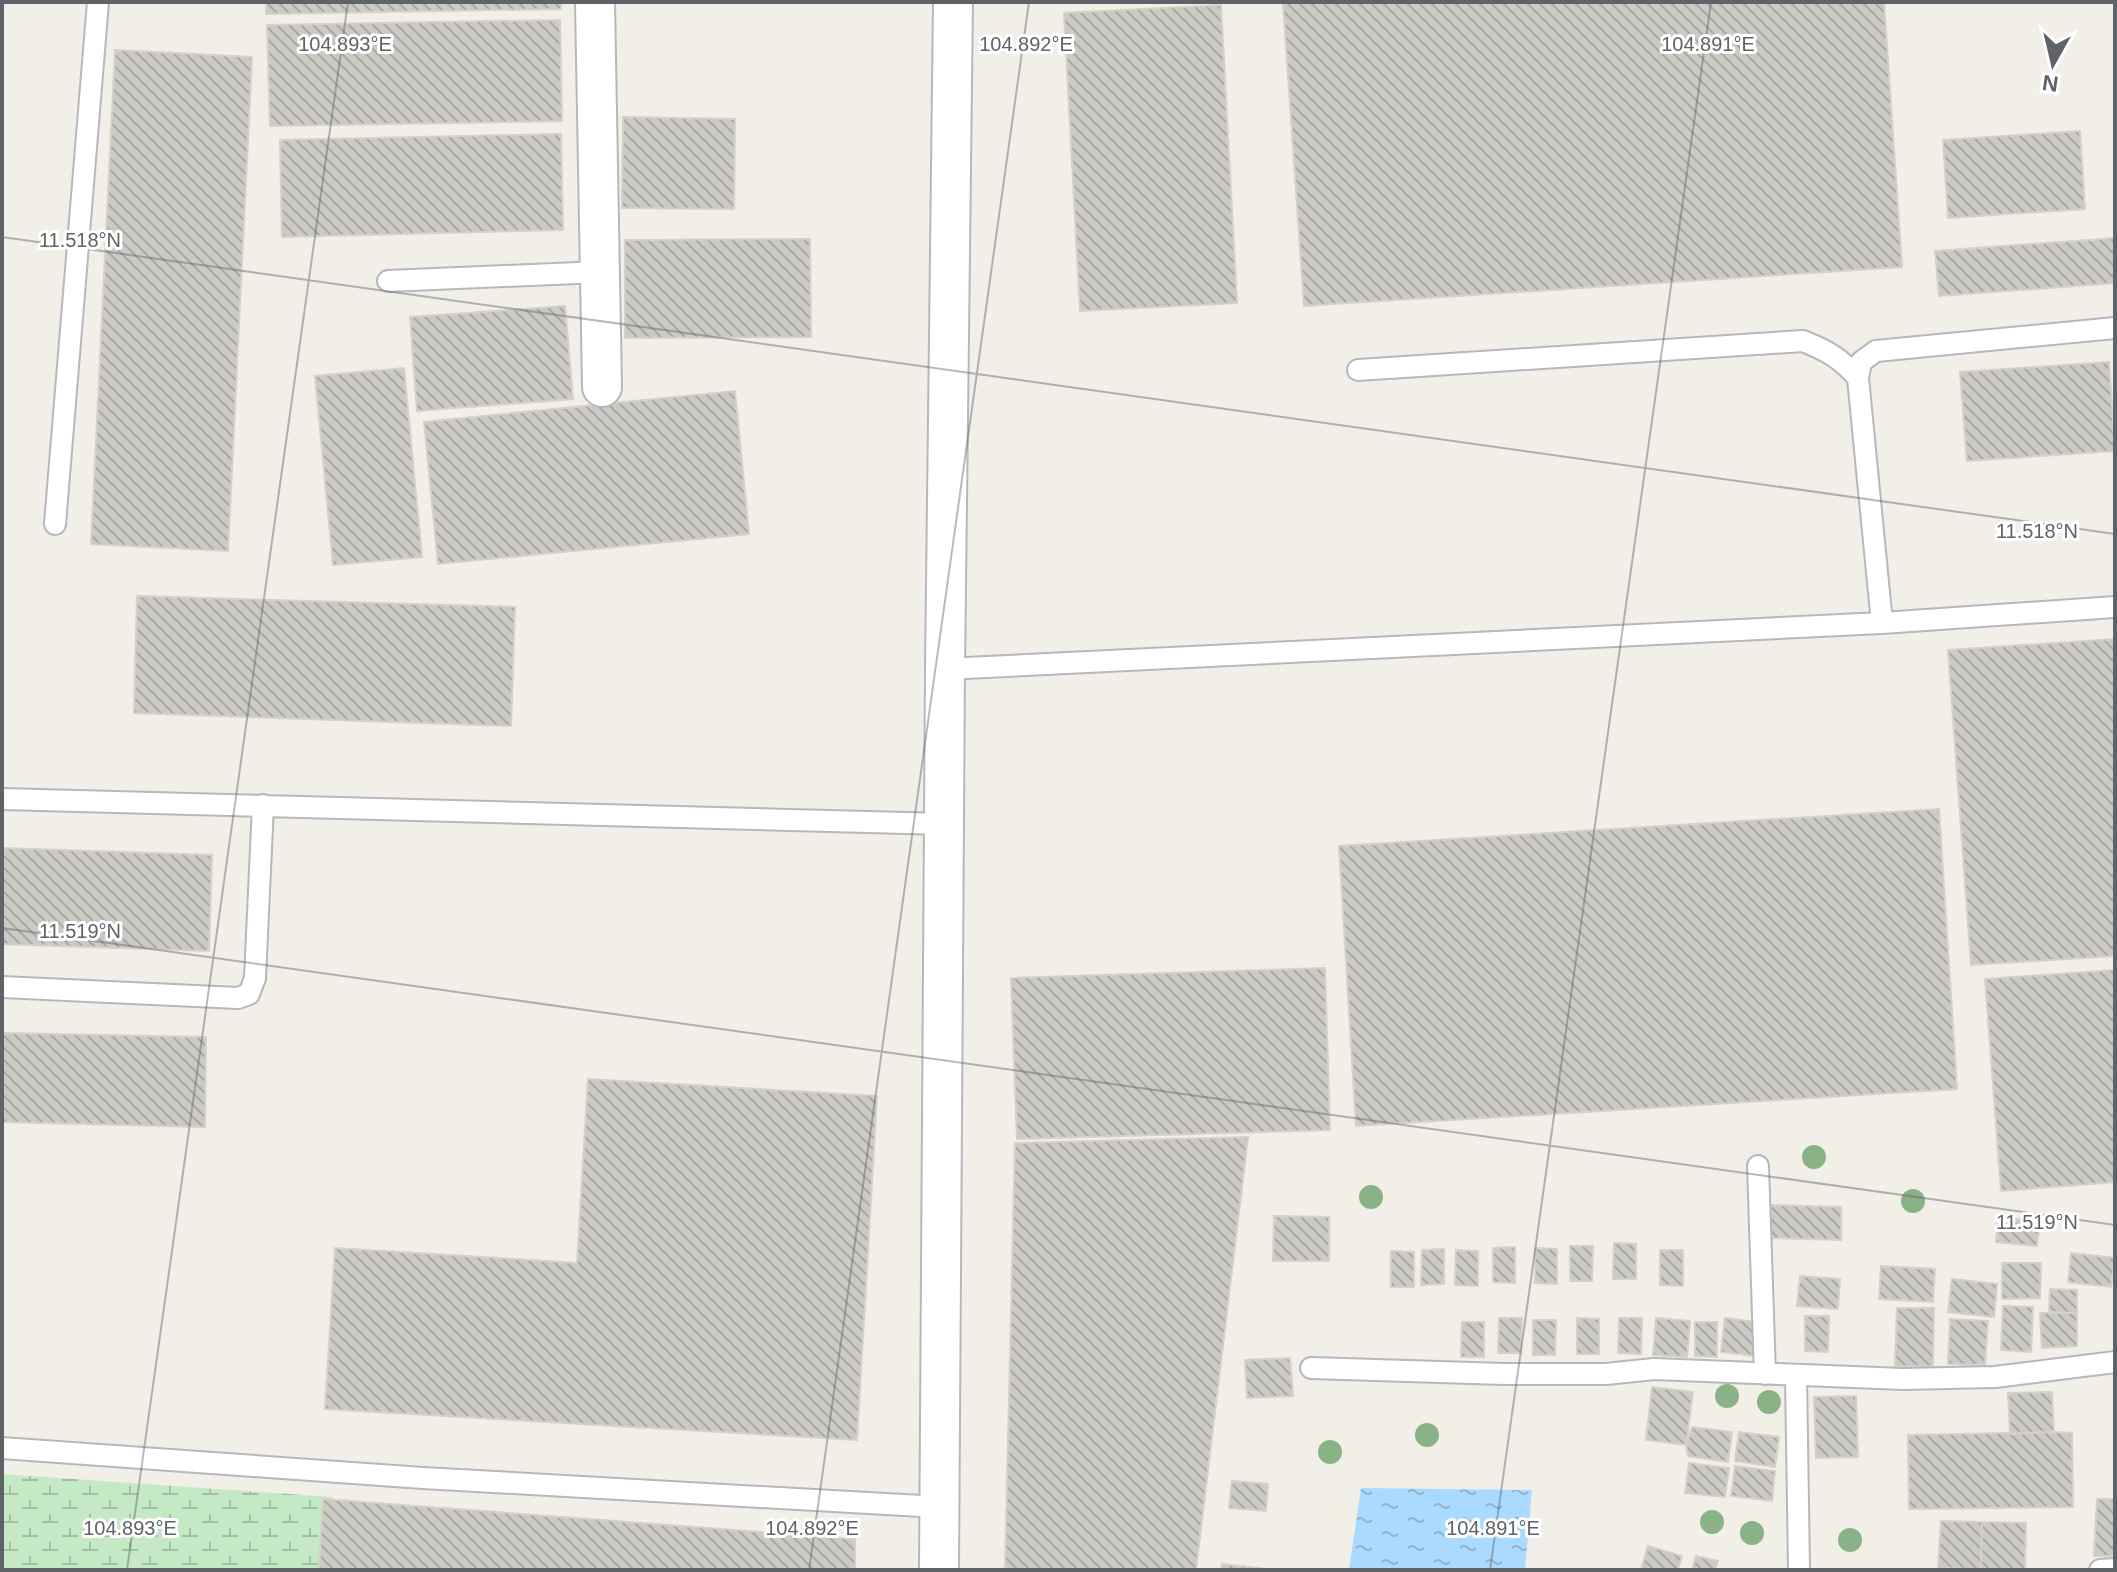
<svg xmlns="http://www.w3.org/2000/svg" width="2117" height="1572" viewBox="0 0 2117 1572" font-family="Helvetica,sans-serif">
  <defs>
    <pattern id="wetland-marsh" width="20" height="14" patternUnits="userSpaceOnUse" patternTransform="scale(2)"><rect width="20" height="14" fill="#c5e8c5"/><path d="M1 5h8M5 5V1M11 12h8M15 12V8" fill="none" stroke="#a3c0a4"/></pattern>
    <pattern id="water-ripples" width="26" height="14" patternUnits="userSpaceOnUse" patternTransform="scale(2)"><rect width="26" height="14" fill="#aadaff"/><path d="M2 4q2-2 4 0t4 0M15 11q2-2 4 0t4 0" fill="none" stroke="#8eb4d2"/></pattern>
    <pattern id="building-back-hatch" width="6" height="6" patternUnits="userSpaceOnUse" patternTransform="scale(2)"><rect width="6" height="6" fill="#cccac5"/><path d="M-1 5l2 2M0 0l6 6M5-1l2 2" fill="none" stroke="#a9a8a4"/></pattern>
  </defs>
  <rect width="100%" height="100%" fill="#f1efe8"/>
  <path fill="url(#wetland-marsh)" d="M2 1474 333 1497 328 1570H2Z"/>
  <path fill="url(#water-ripples)" d="M1361 1488 1532 1490 1525 1570H1349Z"/>
  <path fill="url(#building-back-hatch)" stroke="#d6d1c6" stroke-width="2" d="M266 2H561V9L266 14Z
    M1884 2 1902 267 1304 306 1283 3Z
    M1221 5 1237 303 1080 311 1064 13Z
    M560 20 562 121 270 126 267 25Z
    M115 50 252 57 228 551 91 544Z
    M623 117 735 119 734 209 622 208Z
    M2080 131 2085 209 1948 218 1943 140Z
    M561 134 563 230 282 237 280 140Z
    M2115 238V283L1939 296 1935 251Z
    M810 239 811 337 625 338V240Z
    M565 306 573 399 417 411 410 317Z
    M2109 362 2115 451 1967 461 1960 372Z
    M404 368 422 557 333 565 315 376Z
    M735 391 749 534 438 564 424 422Z
    M137 596 515 607 511 726 134 713Z
    M2115 639V956L1971 965 1948 650Z
    M1939 809 1957 1089 1356 1126 1339 846Z
    M2 848 212 855 209 951 2 944Z
    M1325 968 1330 1130 1017 1139 1011 978Z
    M2115 970V1182L2001 1191 1985 979Z
    M2 1033 206 1037 205 1127 2 1122Z
    M588 1079 877 1096 857 1440 325 1409 335 1248 577 1263Z
    M1248 1137 1196 1570H1005L1015 1143Z
    M1771 1205 1841 1207V1240L1770 1238Z
    M1274 1216 1329 1217V1261H1273Z
    M1998 1217 2040 1221 2037 1246 1996 1242Z
    M1614 1243 1636 1244V1279H1613Z
    M1570 1246H1593L1592 1281H1570Z
    M1515 1247V1283L1493 1282V1248Z
    M1535 1248 1557 1249V1284L1535 1283Z
    M1444 1249V1284L1421 1285 1422 1250Z
    M1456 1250 1478 1251V1286L1455 1285Z
    M1660 1250H1683V1286L1660 1285Z
    M1391 1251 1414 1252V1287H1391Z
    M2071 1253 2115 1258 2111 1287 2068 1282Z
    M2002 1263H2041L2040 1298 2002 1299Z
    M1881 1266 1935 1269 1933 1302 1879 1299Z
    M1800 1276 1840 1279 1838 1309 1797 1306Z
    M1952 1279 1997 1284 1994 1317 1948 1312Z
    M2050 1289 2077 1290V1313L2049 1312Z
    M2003 1306 2033 1307 2031 1352 2001 1350Z
    M1897 1308H1934L1933 1366H1895Z
    M2040 1313H2077V1346L2042 1348Z
    M1805 1316H1829L1828 1352 1805 1351Z
    M1499 1318H1522L1521 1353H1498Z
    M1577 1318 1599 1319V1354H1577Z
    M1619 1318H1642L1641 1354 1618 1353Z
    M1656 1318 1690 1321 1687 1357 1653 1355Z
    M1725 1318 1757 1322 1754 1356 1721 1352Z
    M1950 1319 1988 1321 1985 1365 1948 1364Z
    M1533 1320H1556L1555 1355H1533Z
    M1462 1322H1484V1357H1461Z
    M1695 1322H1717V1357L1695 1356Z
    M1290 1358 1293 1396 1247 1398 1245 1360Z
    M1652 1387 1693 1392 1686 1445 1646 1440Z
    M2052 1392 2054 1432 2010 1434 2008 1393Z
    M1856 1396 1858 1457 1816 1458 1814 1397Z
    M1692 1427 1732 1432 1728 1462 1688 1456 1686 1445Z
    M1739 1432 1779 1437 1775 1467 1735 1461Z
    M2054 1432 2072 1433 2073 1507 1909 1509 1908 1435Z
    M1689 1463 1729 1468 1725 1497 1685 1493Z
    M1735 1466 1775 1471 1772 1501 1731 1496Z
    M1232 1481 1268 1484 1266 1511 1229 1508Z
    M323 1499 855 1539V1570H319Z
    M2097 1499H2115V1556H2094Z
    M1941 1521 1982 1522 1981 1569 1938 1568Z
    M1982 1522 2026 1523 2025 1569H1981Z
    M1648 1546 1682 1556 1678 1570H1641Z
    M1696 1556 1718 1561 1715 1570H1692Z
    M1222 1564 1267 1569 1221 1570Z"/>
  <g fill="none" stroke-linecap="round" stroke-linejoin="round">
    <g stroke="#b5b8bc" stroke-width="24">
      <path id="lane" d="M388 281 600 272
        M1358 370 1803 341C1828 351 1840 358 1858 378
        M55 524 98 2
        M1882 623 1858 378 1861 362 1876 351 2115 328
        M945 669 1882 623 2115 607
        M2 799 944 824
        M2 987 238 998 249 994 255 978 263 805
        M1758 1166 1765 1374
        M1311 1368 1504 1374H1606L1654 1369 1903 1379 1995 1377 2115 1362
        M1796 1375 1799 1570
        M2 1448 423 1478 939 1507
        M2100 1570 2115 1569"/>
    </g>
    <g stroke="#b5b8bc" stroke-width="42">
      <path id="street" d="M595 2 602 387
        M939 1570 945 669 953 2"/>
    </g>
    <use href="#lane" stroke="#fff" stroke-width="20"/>
    <use href="#street" stroke="#fff" stroke-width="38"/>
  </g>
  <g fill="#89b387">
    <circle cx="1814" cy="1157" r="12"/>
    <circle cx="1371" cy="1197" r="12"/>
    <circle cx="1913" cy="1201" r="12"/>
    <circle cx="1727" cy="1396" r="12"/>
    <circle cx="1769" cy="1402" r="12"/>
    <circle cx="1427" cy="1435" r="12"/>
    <circle cx="1330" cy="1452" r="12"/>
    <circle cx="1712" cy="1522" r="12"/>
    <circle cx="1752" cy="1533" r="12"/>
    <circle cx="1850" cy="1540" r="12"/>
  </g>
  <path fill="none" stroke="#5f6368" stroke-width="2" stroke-opacity="0.45" d="M2 237 2115 534M2 928 2115 1225M127 1570 348 2M809 1570 1029 2M1490 1570 1711 2"/>
  <g font-size="20" text-anchor="middle" fill="#5f6368" stroke="#fff" stroke-width="6" stroke-linejoin="round" paint-order="stroke">
    <text x="345" y="51">104.893°E</text>
    <text x="1026" y="51">104.892°E</text>
    <text x="1708" y="51">104.891°E</text>
    <text x="80" y="247">11.518°N</text>
    <text x="2037" y="538">11.518°N</text>
    <text x="80" y="938">11.519°N</text>
    <text x="2037" y="1229">11.519°N</text>
    <text x="130" y="1535">104.893°E</text>
    <text x="812" y="1535">104.892°E</text>
    <text x="1493" y="1535">104.891°E</text>
  </g>
  <rect width="2117" height="1572" fill="none" stroke="#5f6368" stroke-width="8"/>
  <g transform="translate(2053 64) rotate(188)" stroke="#ffffff" stroke-width="6" paint-order="stroke">
  <path d="M0-6L14 30L0 20L-14 30Z" fill="#5f6368"/>
  <text y="-12" font-size="22" font-weight="bold" text-anchor="middle" fill="#5f6368">N</text>
  </g>
</svg>
